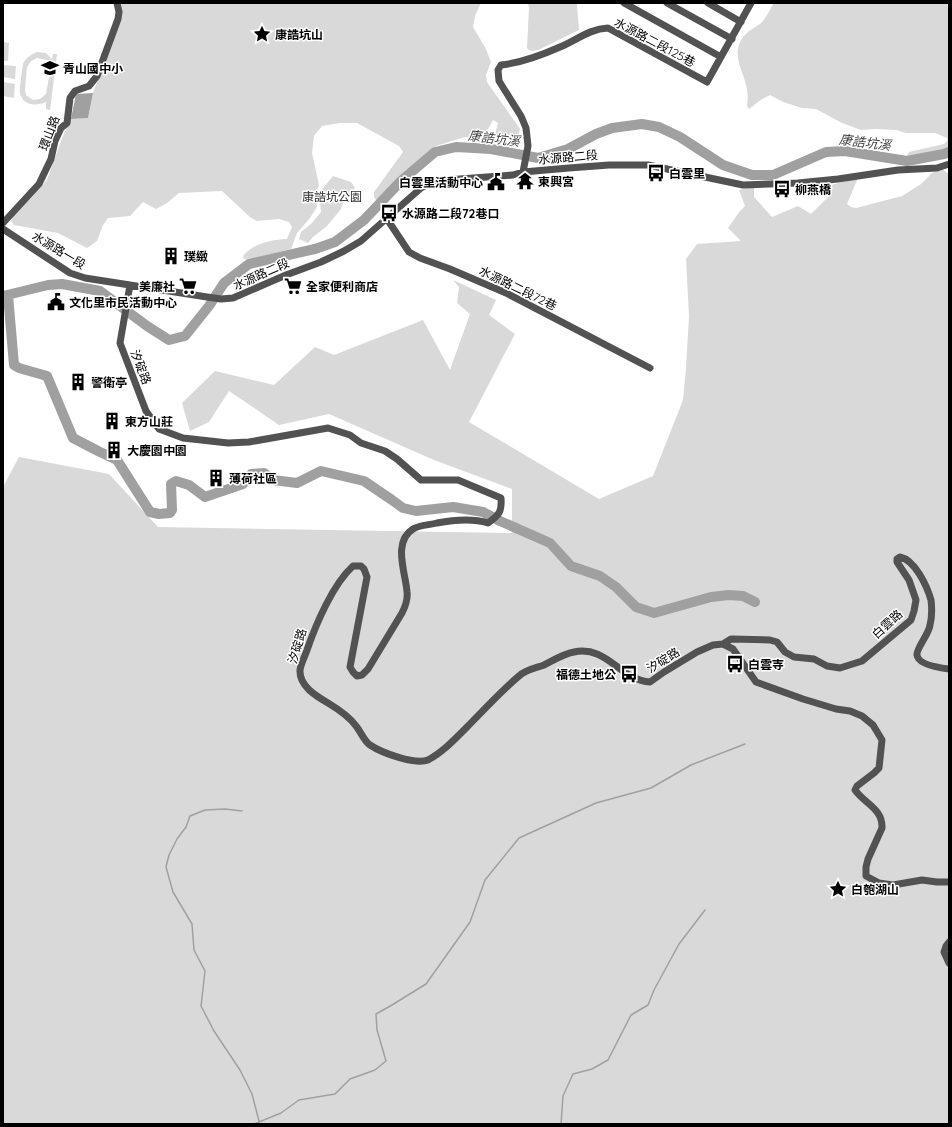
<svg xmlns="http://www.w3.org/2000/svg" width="952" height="1127" viewBox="0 0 952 1127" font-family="Quicksand,'Noto Sans TC',sans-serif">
  <rect width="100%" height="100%" fill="#fff"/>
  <path fill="#d9d9d9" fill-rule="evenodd" d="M120 3H481L475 16 473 27 486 49 491 62 486 75 487 82 520 129 517 141 495 135 498 123 493 120 482 140 465 137 436 146 413 166 382 197 376 200 374 197V192L403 152 399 146 357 123H340L322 126 314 136 312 153 319 185 316 193 317 207 310 218 297 233 291 249 256 258 244 259 243 256C254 243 270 240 287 239L292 227 289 222 279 219 257 221 250 217 222 191 179 193 167 203 156 209 143 202 130 216 108 218 103 225 97 241 87 248 58 233 14 225 11 221 14 215 32 197 47 180 62 138 71 119 88 118 93 93 122 16Z
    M528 3H578L577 5 579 30 538 50C533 51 530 52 527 48L529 8Z
    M774 3H949V150L945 153 909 159 907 156 909 152 944 144 947 141V138L935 133H906L896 130 876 129 861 130 842 123 816 109 802 108 783 102 770 95 762 99 749 109 747 106C748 99 748 92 746 85 742 68 731 54 743 37 748 31 754 28 760 24 766 19 770 9 774 3Z
    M3 42 9 43 8 61H3Z
    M37 52 46 53 52 59 53 54H57L50 110 46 109V102C38 106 25 106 21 96 18 91 21 83 21 77 22 73 22 68 23 64 25 58 32 54 37 52ZM37 58 47 60 51 66 46 94 40 99 33 100 26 95 25 90 27 67 31 61Z
    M3 65 16 66 15 79 3 77Z
    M3 82 15 84 14 98 3 96Z
    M942 169 949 174V1124H3V487L19 457 109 474 158 527 512 533V489L434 460 329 414 279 425 229 391 209 422 190 431 182 403 215 371 274 385 315 347 334 355 423 320 450 370 470 314 457 303 459 287 453 280 496 300 489 315 515 334 469 422 599 499 653 476 683 400 686 368 689 316 686 259 697 244 741 241 728 228 740 211 745 206 739 190 754 186V197L772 217 798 206 811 214 829 196 831 185 858 178 847 204 851 207 856 208 902 196 921 184 932 173Z
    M333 176 351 182 355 188 345 198 341 209 327 226 313 237 308 243 299 239 301 232 311 224 321 212 319 193Z"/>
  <path fill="#a0a0a0" d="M93 93 88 118 71 119 76 94Z"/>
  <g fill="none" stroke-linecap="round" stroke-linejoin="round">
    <path stroke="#a0a0a0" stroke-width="1.5" d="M242 811 225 809 205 810 190 816 186 827 177 839 169 855 166 867 173 892 192 924 194 950 205 971 201 1006 214 1031 240 1070 252 1094 259 1121
      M254 1124 281 1113 299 1100 335 1094 350 1079 375 1070 386 1061 377 1030 376 1014 392 1005 426 984 470 922 485 880 519 838 596 803 651 788 691 765 745 744
      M561 1124 563 1096 573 1074 592 1069 608 1060 631 1015 648 1005 654 990 679 944 705 910"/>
    <path stroke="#a0a0a0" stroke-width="10" d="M8 295 14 365 19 368 47 376 73 438 98 451 117 460 150 512 159 514 170 513 172 510 171 484 176 481 189 485 205 497 243 484 251 474 264 473 273 480 297 483 321 471 364 481 392 500 403 508 416 511 453 507 483 512 500 521 550 543 571 566 600 576 616 587 636 607 654 613 711 597 729 595 743 596 755 602
      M3 296 48 285 62 284 100 291 147 326 169 340 185 336 209 306 224 283 249 264 315 249 335 242 364 220 401 181 435 152 456 147 491 149 538 158 568 149 596 134 612 128 642 124 659 127 680 137 723 165 752 175H773L826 152 845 151 907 161 944 154 949 152"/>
    <path stroke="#525252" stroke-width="7" d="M624 3 721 57
      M667 3 732 39
      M708 3 741 22
      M523 172 528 146 526 128 521 116 499 81 498 70 501 65C521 63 542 55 560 47 577 40 589 29 608 28L707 82 751 3
      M387 219 409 252 420 258 450 269 506 293 650 368
      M3 223 39 184 51 159 55 141 61 128 67 123 70 98 75 91 89 86 97 76 118 19 119 12 117 3
      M3 229 70 273 85 278 207 297 221 299 233 298 286 275 321 262 344 251 361 241 421 188 433 181 513 175 523 172 569 168 609 165H648L743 185 798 183 838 179 898 170 937 168 949 164
      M130 285 120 343 146 411 159 429 183 438 228 443 249 442 328 428 350 435 361 443 385 451 397 459 421 480H458L501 498C502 512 499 515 488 523 472 518 453 520 437 523 430 525 419 525 413 529 392 542 406 574 407 592 408 599 405 607 402 613L368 669 362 675 357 676 353 672 350 667 367 577 364 569 361 566H353C333 584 316 624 307 650 305 656 301 663 300 670 299 686 316 696 328 703 338 709 349 716 356 726 361 732 364 741 370 745 382 753 415 765 428 760 443 752 455 739 467 727 484 710 501 691 519 676 525 670 536 668 544 665 554 660 563 654 574 652 607 645 620 680 650 682L664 672 697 652 713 645 723 644 733 649 756 682 803 699 836 709 850 711 862 716 873 725 882 740 879 768 874 773 857 786 855 790C865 804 883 809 882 828L868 859 866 867V876L879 883 893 885 922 880 937 882H949
      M723 644 731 639 770 640 777 642 785 652 794 657 814 659 827 666 840 668 862 661 911 620 914 611 916 600 909 580 897 562V559L900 557C915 560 927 586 931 600 932 608 932 617 930 625 929 634 916 649 917 655 918 665 941 668 949 669
      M949 942 946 946 944 952 949 963"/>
  </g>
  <defs>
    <g id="sight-bare" transform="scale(1.38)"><path d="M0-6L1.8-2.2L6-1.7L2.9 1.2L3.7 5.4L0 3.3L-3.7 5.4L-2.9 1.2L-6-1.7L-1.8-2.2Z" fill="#000" stroke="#fff" stroke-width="2.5" paint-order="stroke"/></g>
    <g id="school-bare" transform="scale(1.38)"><path d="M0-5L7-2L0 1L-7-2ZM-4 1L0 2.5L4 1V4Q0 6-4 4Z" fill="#000" stroke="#fff" stroke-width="2.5" paint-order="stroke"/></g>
    <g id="bus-bare" transform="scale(1.38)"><path d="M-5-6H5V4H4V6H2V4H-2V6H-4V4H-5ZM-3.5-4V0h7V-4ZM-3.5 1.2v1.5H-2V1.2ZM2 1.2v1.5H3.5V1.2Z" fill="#000" stroke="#fff" stroke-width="2.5" paint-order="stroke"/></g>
    <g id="temple-bare" transform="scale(1.38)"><path d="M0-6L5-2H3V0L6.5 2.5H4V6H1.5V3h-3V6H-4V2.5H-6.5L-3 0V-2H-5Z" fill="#000" stroke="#fff" stroke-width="2.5" paint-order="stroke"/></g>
    <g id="civic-bare" transform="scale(1.38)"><path d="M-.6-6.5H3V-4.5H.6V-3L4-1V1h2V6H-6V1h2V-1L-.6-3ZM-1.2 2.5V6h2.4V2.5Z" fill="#000" stroke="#fff" stroke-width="2.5" paint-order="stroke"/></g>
    <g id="building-bare" transform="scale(1.38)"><path d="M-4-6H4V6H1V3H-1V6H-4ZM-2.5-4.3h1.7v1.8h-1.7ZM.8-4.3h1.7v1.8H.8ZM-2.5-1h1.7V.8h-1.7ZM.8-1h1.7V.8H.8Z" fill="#000" stroke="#fff" stroke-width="2.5" paint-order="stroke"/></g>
    <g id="supermarket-bare" transform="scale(1.38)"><path d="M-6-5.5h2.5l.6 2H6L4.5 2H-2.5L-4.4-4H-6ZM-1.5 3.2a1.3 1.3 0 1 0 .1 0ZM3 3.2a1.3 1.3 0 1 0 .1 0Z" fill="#000" stroke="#fff" stroke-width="2.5" paint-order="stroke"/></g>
  </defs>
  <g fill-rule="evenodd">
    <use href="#sight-bare" x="262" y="34"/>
    <use href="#school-bare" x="50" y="68"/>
    <use href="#bus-bare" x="656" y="173"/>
    <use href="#temple-bare" x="525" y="181"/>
    <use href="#civic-bare" x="496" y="182"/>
    <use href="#bus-bare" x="782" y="189"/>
    <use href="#bus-bare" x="389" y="213"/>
    <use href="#building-bare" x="171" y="256"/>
    <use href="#supermarket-bare" x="188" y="286"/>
    <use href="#supermarket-bare" x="293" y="286"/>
    <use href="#civic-bare" x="56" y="302"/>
    <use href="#building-bare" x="78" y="382"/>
    <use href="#building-bare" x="112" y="421"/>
    <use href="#building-bare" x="114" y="450"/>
    <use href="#building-bare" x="216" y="478"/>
    <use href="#bus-bare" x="735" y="664"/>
    <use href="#bus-bare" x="629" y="674"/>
    <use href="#sight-bare" x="838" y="889"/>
  </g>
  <g text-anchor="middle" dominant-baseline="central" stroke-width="3" stroke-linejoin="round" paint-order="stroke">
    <g font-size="12" font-weight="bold" fill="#000" stroke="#fff" text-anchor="start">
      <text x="275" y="34">康誥坑山</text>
      <text x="63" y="68">青山國中小</text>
      <text x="669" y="173">白雲里</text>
      <text x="538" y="181">東興宮</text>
      <text x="483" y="182" text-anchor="end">白雲里活動中心</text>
      <text x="795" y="189">柳燕橋</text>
      <text x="402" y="213">水源路二段72巷口</text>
      <text x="184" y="256">璞緻</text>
      <text x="175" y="286" text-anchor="end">美廉社</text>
      <text x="306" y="286">全家便利商店</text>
      <text x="69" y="302">文化里市民活動中心</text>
      <text x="91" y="382">警衛亭</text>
      <text x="125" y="421">東方山莊</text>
      <text x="127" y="450">大慶園中園</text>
      <text x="229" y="478">薄荷社區</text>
      <text x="748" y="664">白雲寺</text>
      <text x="616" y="674" text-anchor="end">福德土地公</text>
      <text x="851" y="889">白匏湖山</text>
    </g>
    <g font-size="12" fill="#000" stroke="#fff">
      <text transform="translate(655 42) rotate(28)">水源路二段125巷</text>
      <text transform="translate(49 133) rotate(-69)">環山路</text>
      <text transform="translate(568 157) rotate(-5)">水源路二段</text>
      <text transform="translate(59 250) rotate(31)">水源路一段</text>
      <text transform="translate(261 274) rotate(-24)">水源路二段</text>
      <text transform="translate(518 288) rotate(26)">水源路二段72巷</text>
      <text transform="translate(141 367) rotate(69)">汐碇路</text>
      <text transform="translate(887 624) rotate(-42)">白雲路</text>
      <text transform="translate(297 646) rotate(-73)">汐碇路</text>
      <text transform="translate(663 660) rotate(-32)">汐碇路</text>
    </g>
    <g font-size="12" fill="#303030" stroke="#fff">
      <text x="332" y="196">康誥坑公園</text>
    </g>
    <g font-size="13" font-style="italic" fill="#414141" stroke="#fff">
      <text transform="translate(494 138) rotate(7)">康誥坑溪</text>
      <text transform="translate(865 142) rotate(7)">康誥坑溪</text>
    </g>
  </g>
  <rect width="952" height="1127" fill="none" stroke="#000000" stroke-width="8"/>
</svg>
